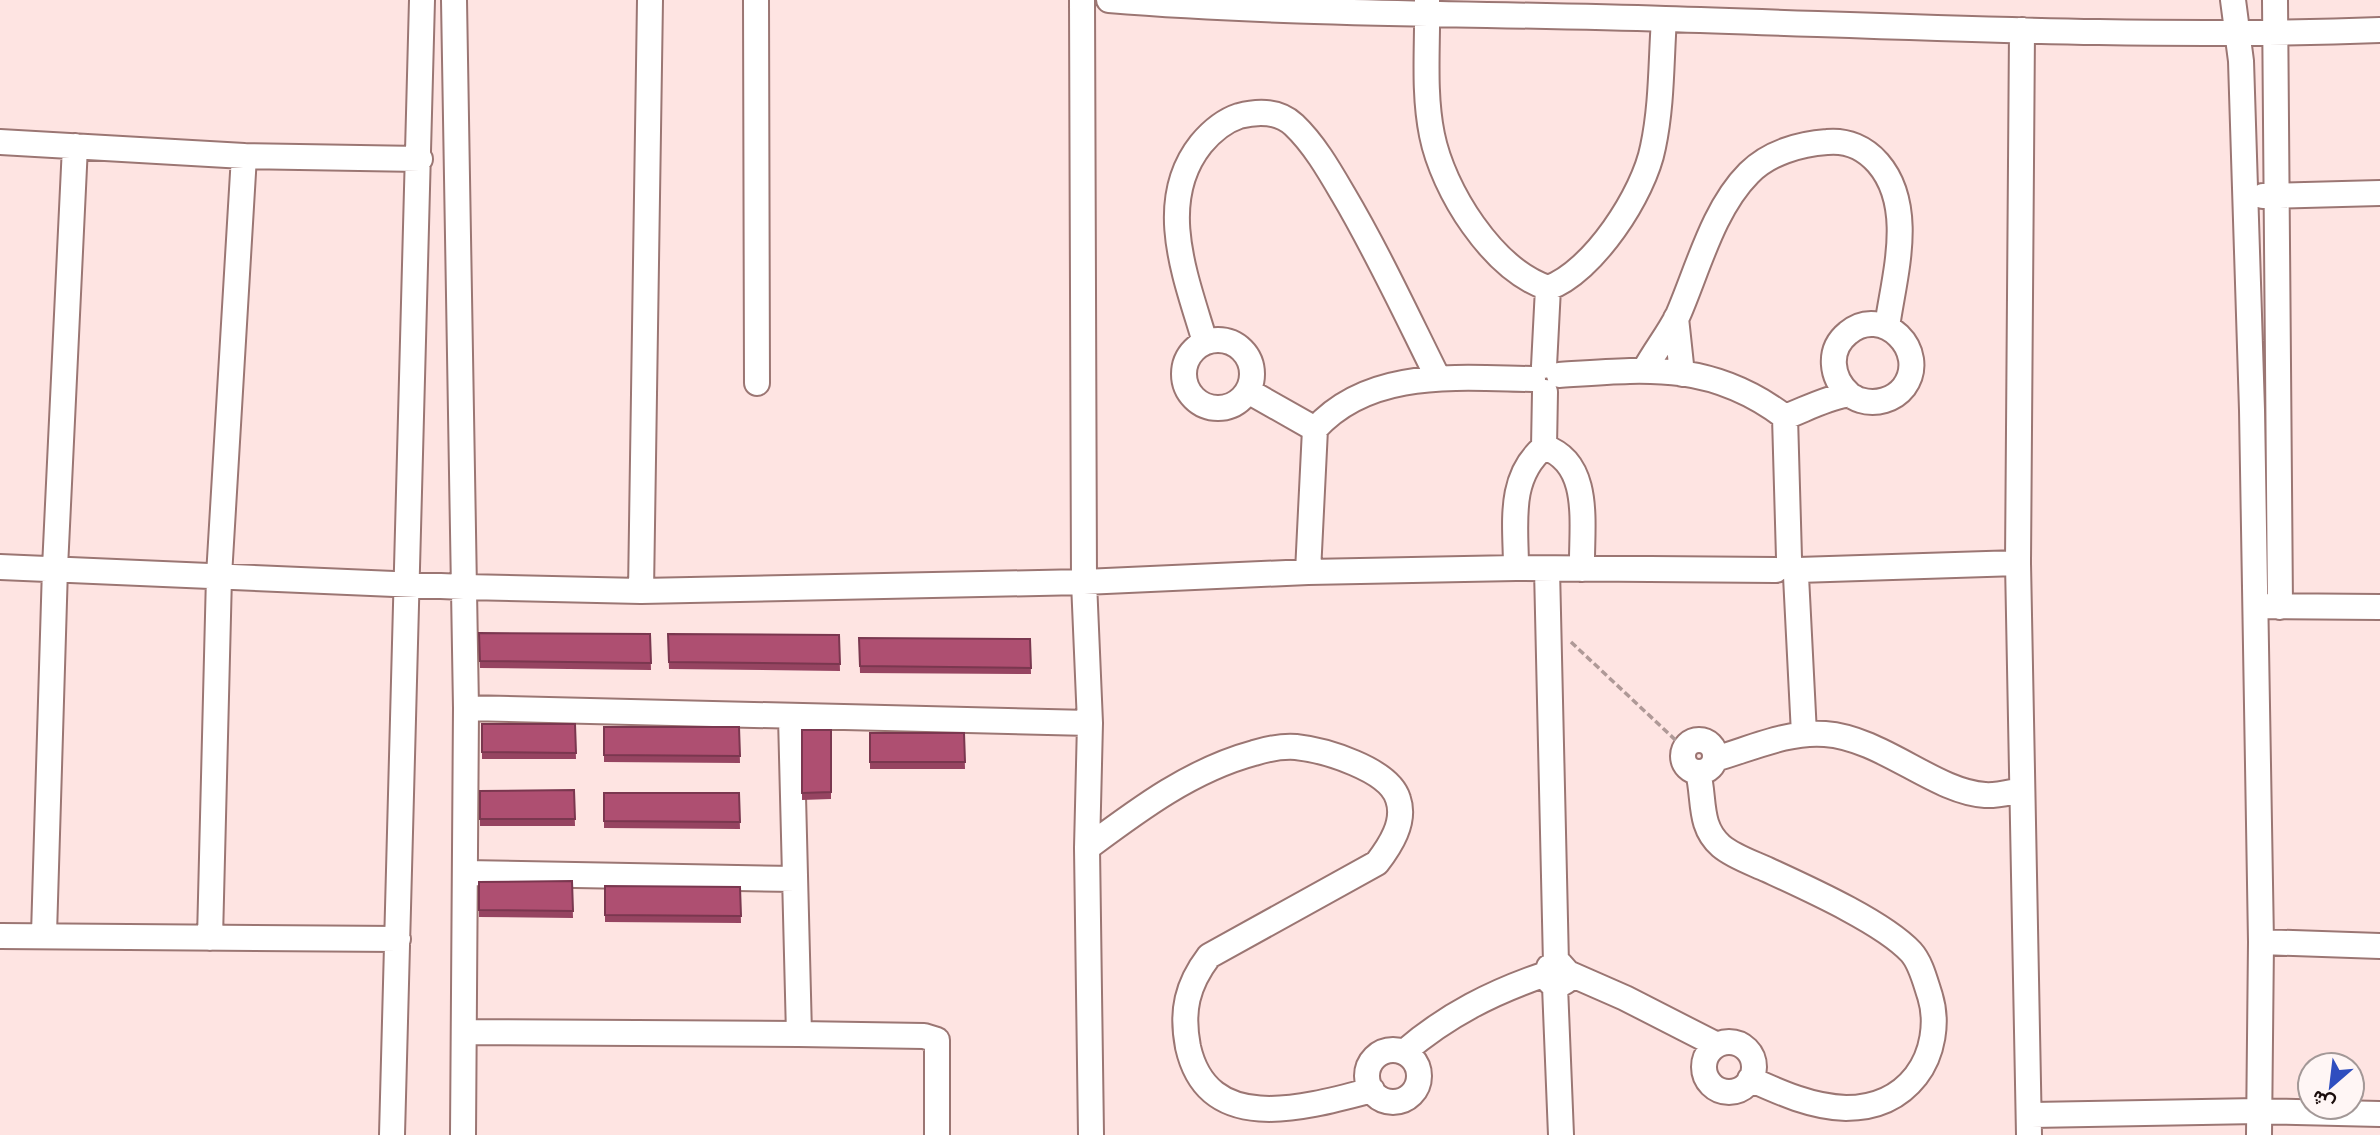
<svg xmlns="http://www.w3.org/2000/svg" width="2380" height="1135" viewBox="0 0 2380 1135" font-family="Cabin,Vazirmatn,sans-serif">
  <rect width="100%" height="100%" fill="#fee4e2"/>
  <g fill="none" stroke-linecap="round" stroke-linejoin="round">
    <g stroke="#9b7673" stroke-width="28">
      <path id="minor" d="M454 0 466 708 463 1135
        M756 0 757 383
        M1082 0 1084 582 1090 723 1087 848 1091 1135
        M1109 0C1294 15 1479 13 1665 19 1903 26 2142 39 2380 30
        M1427 0C1428 44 1423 91 1432 135 1443 190 1492 269 1548 288 1593 272 1644 194 1653 147 1662 105 1661 61 1664 19
        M2233 0 2241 61 2252 410 2261 942 2259 1135
        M2275 0 2280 607
        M2022 30 2018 563 2029 1135
        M0 142 244 156 420 159
        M2263 196 2380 193
        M1676 318 1682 374
        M1184 374a34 34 0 1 1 68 0a34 34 0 1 1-68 0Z
        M1205 342C1187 280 1154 203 1201 144 1211 132 1224 121 1239 116 1258 111 1279 111 1294 125 1314 144 1329 170 1343 194 1378 253 1407 316 1438 378
        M1544 366 1548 288
        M1645 369C1655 351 1669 333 1678 315 1698 269 1713 209 1749 173 1769 153 1799 144 1827 142 1847 140 1865 148 1878 163 1916 207 1894 276 1887 327
        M1559 375C1646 369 1711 361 1785 417L1789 558
        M1248 391 1315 429
        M1785 417C1804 410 1826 398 1846 395 1851 394 1855 399 1860 400 1876 405 1894 400 1904 387 1930 351 1882 304 1848 333 1827 350 1831 378 1849 394
        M1544 447C1593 463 1581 527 1582 569
        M0 567 464 587 641 591 1084 582 1308 572 1516 568 1776 570
        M1516 568C1516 525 1507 478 1544 447L1545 392
        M1547 569 1556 964
        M1798 570 2018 563
        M1308 572 1315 429C1370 368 1458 378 1533 379
        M1796 576 1804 734
        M641 591 650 0
        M2263 606 2380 607
        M466 708 1090 723
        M1683 756a16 16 0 1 1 32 0a16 16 0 1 1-32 0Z
        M1715 759C1750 749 1788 731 1825 734 1882 738 1935 792 1985 795 1997 796 2010 792 2022 790
        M1698 772C1705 799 1698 826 1721 846 1734 857 1753 863 1768 870 1807 888 1883 922 1911 952 1921 963 1925 981 1930 996 1938 1022 1933 1054 1916 1076 1898 1099 1874 1108 1846 1108 1812 1107 1781 1093 1750 1079
        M1087 848C1138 810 1191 770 1254 753 1267 749 1283 746 1296 747 1324 750 1389 769 1398 799 1406 822 1390 846 1377 863L1209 956C1187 985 1181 1011 1188 1047 1208 1135 1301 1109 1372 1090
        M466 873 795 879
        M44 934 55 568 75 146
        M0 936 398 939
        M210 938 219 576 244 156
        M2261 942 2380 946
        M1568 973 1566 981 1559 985 1552 984 1546 978 1549 967 1560 964 1568 973 1625 998 1717 1045
        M1555 986 1561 1135
        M464 1032 799 1034 791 717
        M799 1034 924 1036 937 1040V1135
        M1704 1067a25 25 0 1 1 50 0a25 25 0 1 1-50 0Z
        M1367 1076a26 26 0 1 1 52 0a26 26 0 1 1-52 0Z
        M1404 1052C1447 1015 1493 992 1546 974
        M2029 1115 2258 1111 2380 1114
        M392 1135 422 0"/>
    </g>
    <path stroke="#af9997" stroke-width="3.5" stroke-dasharray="7 3.5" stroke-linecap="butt" d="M1571 642 1684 748"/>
    <use href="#minor" stroke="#fff" stroke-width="24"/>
  </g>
  <path fill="#964461" d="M479 633 650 634 651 670 480 668Z
    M668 634 839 635 840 671 669 669Z
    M859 638 1030 639 1031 674 860 673Z
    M482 724H575L576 759H482Z
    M604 727H739L740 763 604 762Z
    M802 730H831V799L802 800Z
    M870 733H964L965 769H870Z
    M574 790 575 826H480V791Z
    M604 793H739L740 829 604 828Z
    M572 881 573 918 479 917V882Z
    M605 886 740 887 741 923 605 922Z"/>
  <path fill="#ae4f71" stroke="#7a374f" stroke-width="2" d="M479 633 650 634 651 663 480 661Z
    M668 634 839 635 840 664 669 662Z
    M859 638 1030 639 1031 668 860 666Z
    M482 724H575L576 753 482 752Z
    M604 727H739L740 756 604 755Z
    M802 730H831V792L802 793Z
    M870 733H964L965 762H870Z
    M574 790 575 819H480V791Z
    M604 793H739L740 822 604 821Z
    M572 881 573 911 479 910V882Z
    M605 886 740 887 741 916 605 915Z"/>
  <g transform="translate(2331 1086) rotate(208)"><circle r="33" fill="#fff6f5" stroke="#a39897" stroke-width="2"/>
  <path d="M0-5L12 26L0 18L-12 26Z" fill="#2f4ebf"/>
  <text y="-10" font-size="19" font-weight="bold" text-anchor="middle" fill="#1a0c0b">ش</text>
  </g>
</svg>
